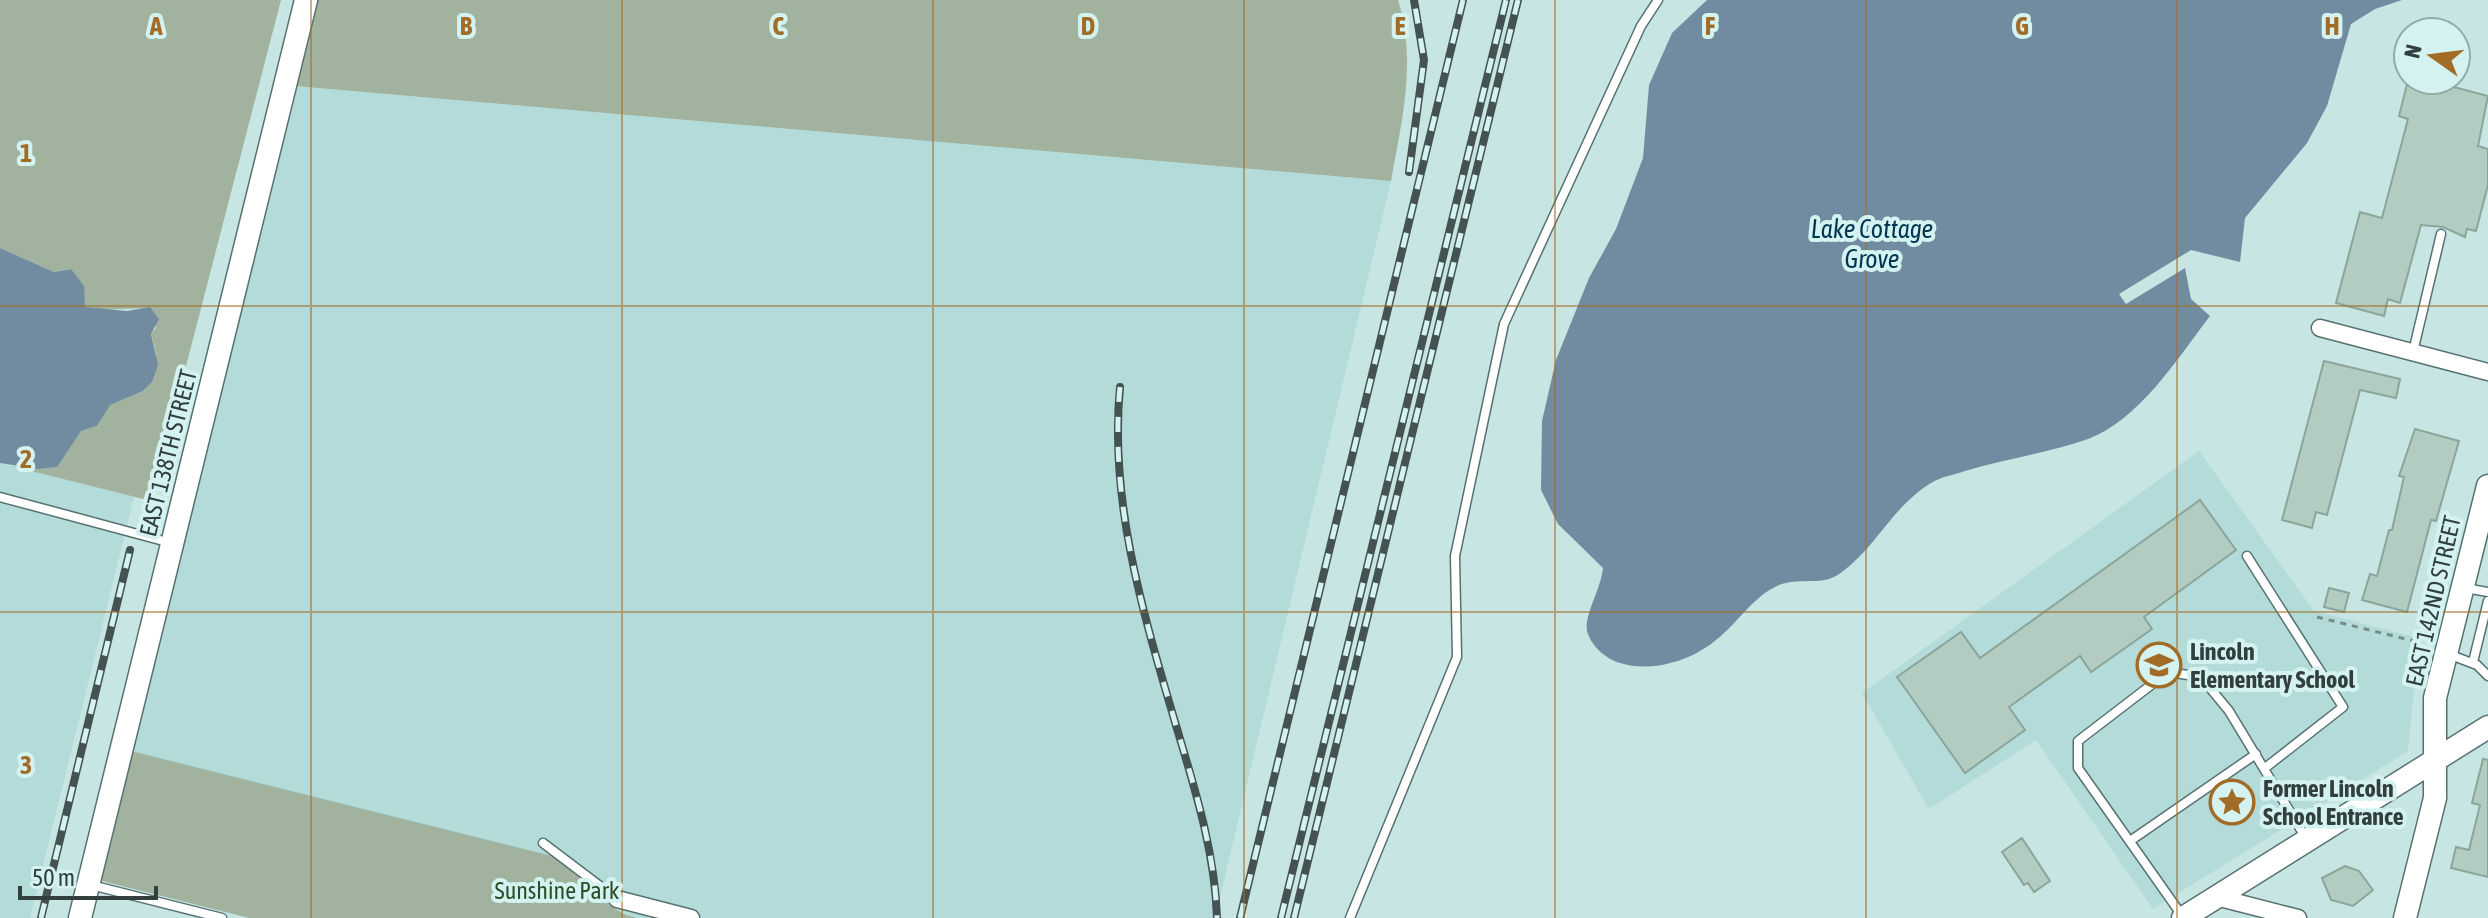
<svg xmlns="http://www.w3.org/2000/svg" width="2488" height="918" viewBox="0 0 2488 918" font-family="'Asap Condensed',sans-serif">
  <rect width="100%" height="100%" fill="#c7e5e3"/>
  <path fill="#b3dbd9" d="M295 86 1391 181 1215 918H633L603 901 588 885 131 751Z
    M2199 451 2314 611 2419 638 2408 751 2153 909 2036 740 1929 809 1862 693Z
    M0 463 134 497 30 918H0Z"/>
  <path fill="#a1b39f" d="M0 0H281L151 501 11 466 37 469 73 442 81 431 97 426 109 405 143 391 152 382 156 354 151 333 156 328 150 308 92 310 85 307 71 269 54 272 0 248Z
    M316 0H1398C1417 62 1402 119 1391 181L295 86Z
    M131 751 572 861C589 885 606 910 636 918H249L98 880Z"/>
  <path fill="#718ca0" d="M1707 0H2402L2375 9 2351 24 2327 106 2307 143 2245 218 2240 262 2191 250 2119 294 2126 304 2185 268 2191 299 2210 316C2178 358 2139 420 2088 439 2048 453 2005 459 1965 471 1954 475 1940 477 1931 483 1892 507 1877 546 1842 572 1822 588 1801 576 1779 585 1752 597 1738 623 1716 640 1691 661 1651 673 1620 663 1606 659 1591 646 1587 631 1584 615 1601 589 1603 568L1558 524 1541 490 1542 421 1556 360 1589 278 1616 229 1643 158 1649 85 1672 33Z
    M0 248 54 272 71 269 84 286 85 307 127 311 150 307 159 319 151 334 158 365 152 382 143 391 110 405 97 426 81 431 57 467 37 469 0 463Z"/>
  <path fill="#b2ccc1" stroke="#8ca59a" stroke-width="2" d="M2408 80H2427L2488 96 2478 146 2488 149V185L2476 231 2467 229 2465 237 2443 227 2421 225 2400 303 2388 299 2384 316 2336 303 2360 212 2382 218 2408 119 2399 116Z
    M2324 361 2400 379 2396 398 2360 390 2327 515 2316 512 2312 528 2282 520Z
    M2415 429 2459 441 2436 521 2431 520 2407 612 2362 600 2370 574 2377 576 2389 530H2392L2404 477 2399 476Z
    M2200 500 2236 550 2144 617 2152 629 2091 672 2080 656 2009 707 2025 730 1965 773 1897 677 1961 632 1980 658Z
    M2329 588 2349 593 2344 612 2324 607Z
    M2483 759 2488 760V877L2451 868 2456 847 2469 850 2480 805 2472 803Z
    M2022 838 2050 881 2034 892 2028 883 2024 885 2002 852Z
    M2345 866 2359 871 2373 890 2353 906 2331 900 2322 878Z"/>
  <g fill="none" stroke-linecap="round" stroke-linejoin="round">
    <g stroke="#567270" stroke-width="11">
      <path id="lane" d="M2413 352 2441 234
        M0 497 171 543
        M2247 556 2343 707 2265 768
        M2465 588 2488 592
        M2448 654 2477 665 2488 676
        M2473 662 2488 601
        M2130 841 2256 754
        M543 843 617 899
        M91 885 222 918
        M2183 917 2078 768V741L2168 672 2201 677 2229 711 2307 840
        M1350 918 1457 657 1455 556 1504 324 1641 26 1658 0"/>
    </g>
    <g stroke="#567270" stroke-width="19">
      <path id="street" d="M2320 328 2488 372
        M2216 897 2298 918
        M617 899 691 918"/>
    </g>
    <g stroke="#567270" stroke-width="25">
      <path id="secondary" d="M80 918 306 0
        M2183 918 2488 727
        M2405 918 2435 798V698L2488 486"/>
    </g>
    <path stroke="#778c8b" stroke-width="3" stroke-dasharray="6 6" stroke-linecap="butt" d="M2317 617 2422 643"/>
    <use href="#lane" stroke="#fff" stroke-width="8"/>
    <use href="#street" stroke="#fff" stroke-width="16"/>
    <use href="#secondary" stroke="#fff" stroke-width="22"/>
    <g stroke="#445351" stroke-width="8">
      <path id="rail" d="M1409 172 1424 60 1414 0
        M1120 387C1109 501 1143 613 1175 722 1194 786 1215 851 1217 918
        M41 918 130 550
        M1240 918 1463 0
        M1281 918 1506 0
        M1294 918 1518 0"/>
    </g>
    <use href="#rail" stroke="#d4f3f0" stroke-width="5" stroke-dasharray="15" stroke-linecap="butt"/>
  </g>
  <path fill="none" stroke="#a26c27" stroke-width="2" stroke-opacity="0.55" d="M311 0V918M622 0V918M933 0V918M1244 0V918M1555 0V918M1866 0V918M2177 0V918M0 306H2488M0 612H2488"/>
  <defs>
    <g id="school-ring" transform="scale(2.3)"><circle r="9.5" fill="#d4f3f0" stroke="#a26c27" stroke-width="1.5"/><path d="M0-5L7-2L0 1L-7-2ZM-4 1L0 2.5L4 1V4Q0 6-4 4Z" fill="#a26c27"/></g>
    <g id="sight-ring" transform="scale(2.3)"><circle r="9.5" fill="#d4f3f0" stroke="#a26c27" stroke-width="1.5"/><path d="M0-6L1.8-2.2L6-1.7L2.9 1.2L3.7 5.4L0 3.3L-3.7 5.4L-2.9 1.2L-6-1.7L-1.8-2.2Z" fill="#a26c27"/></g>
  </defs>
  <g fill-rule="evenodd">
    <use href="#school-ring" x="2159" y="665"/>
    <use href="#sight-ring" x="2232" y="802"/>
  </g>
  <g text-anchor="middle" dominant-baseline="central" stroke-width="8" stroke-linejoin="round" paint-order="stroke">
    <g font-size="24" fill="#323f3e" stroke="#d4f3f0">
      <text transform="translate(168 453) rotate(-76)">EAST 138TH STREET</text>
      <text transform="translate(2433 601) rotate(-77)">EAST 142ND STREET</text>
    </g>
    <g font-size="24" font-weight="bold" fill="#323f3e" stroke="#d4f3f0" text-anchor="start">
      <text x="2190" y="651">Lincoln<tspan x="2190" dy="28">Elementary School</tspan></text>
      <text x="2263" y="788">Former Lincoln<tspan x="2263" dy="28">School Entrance</tspan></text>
    </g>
    <g font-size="24" fill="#2c4e29" stroke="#d4f3f0">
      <text x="557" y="890">Sunshine Park</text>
    </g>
    <g font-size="26" font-style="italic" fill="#003653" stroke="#d4f3f0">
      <text x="1872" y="229">Lake Cottage<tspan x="1872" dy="30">Grove</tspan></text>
    </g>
  </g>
  <g font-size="26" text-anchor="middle" font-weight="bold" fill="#a26c27" stroke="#d4f3f0" stroke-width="8" stroke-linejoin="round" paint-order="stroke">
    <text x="156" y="35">A</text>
    <text x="466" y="35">B</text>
    <text x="778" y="35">C</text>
    <text x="1088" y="35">D</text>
    <text x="1400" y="35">E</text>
    <text x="1710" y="35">F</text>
    <text x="2022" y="35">G</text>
    <text x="2332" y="35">H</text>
    <text x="26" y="162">1</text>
    <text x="26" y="468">2</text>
    <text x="26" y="774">3</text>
  </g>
  <g transform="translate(2432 56) rotate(284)"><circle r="38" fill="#d4f3f0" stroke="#93aba9" stroke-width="2"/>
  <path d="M0-6L14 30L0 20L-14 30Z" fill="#a26c27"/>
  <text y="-12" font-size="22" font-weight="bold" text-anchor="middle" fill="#323f3e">N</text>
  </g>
  <path d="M20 886v12h136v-12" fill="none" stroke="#323f3e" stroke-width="4"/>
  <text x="32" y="886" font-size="24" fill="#323f3e" stroke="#d4f3f0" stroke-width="6" paint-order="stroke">50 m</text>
</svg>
